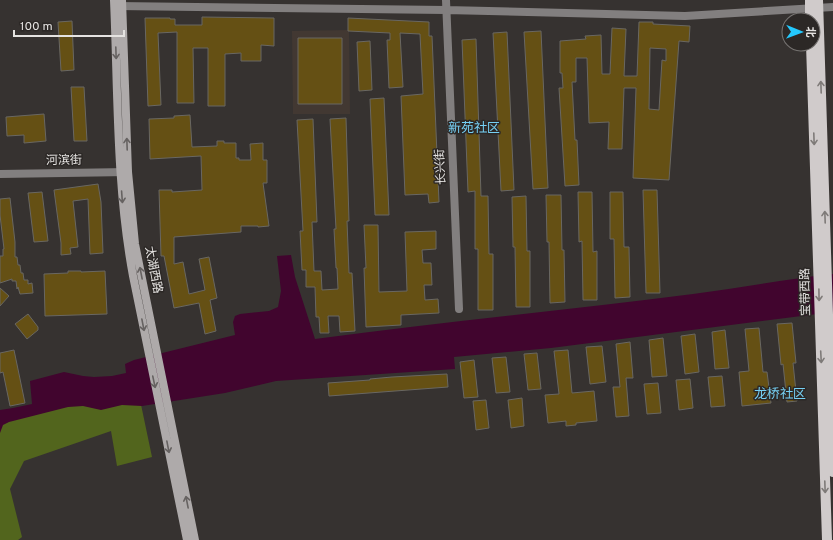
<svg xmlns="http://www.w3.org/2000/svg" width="833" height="540" viewBox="0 0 833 540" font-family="Overpass,'Noto Sans SC',sans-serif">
  <rect width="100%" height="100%" fill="#363230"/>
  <path fill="#423832" d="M349 30 350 114H293L292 31Z"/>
  <path fill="#52651d" d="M139 395 152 457 117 466 111 431 24 461 10 489 22 537 18 540H0V423L33 410Z"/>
  <path fill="#41052e" d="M291 255 295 277 315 339C440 322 567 310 693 294 740 288 786 279 833 274V312L551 348 454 357 455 369 276 381 225 393 142 406 122 405 101 410 83 406 68 407 9 422 3 425 0 433V410L13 408 32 404 30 381 64 372 83 376 94 377 112 376 126 373 125 364 134 360 235 335 233 322 235 316 240 314 269 311 278 307 281 291 277 256Z"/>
  <path fill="#655014" stroke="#696762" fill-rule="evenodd" d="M202 17 274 18V46L261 45V61H241V53L225 54V106H208V48H193L194 103H177V32L158 33 161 105 148 106 145 18H170V19H175V25H202Z
    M348 18 429 22V36H432L439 202 429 203 428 194 405 195 401 96 423 94 420 34 400 33 403 87 389 88 387 40H390V33L348 31Z
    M72 21 74 70 61 71 58 22Z
    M639 22H653V24L690 26 689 42 679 41 669 180 633 178 636 88H624L622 149H608L609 122 589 123 587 58H576V82H572L575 140H577L579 185 565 186 559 88H563L562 73H560V41L586 39 585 36 601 35 602 74H610L612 28 626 29 624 76H637ZM650 48 666 49V61L662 60 659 110 649 109Z
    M541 31 548 188 533 189 524 32Z
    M507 32 514 190 501 191 493 33Z
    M298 38H342V104H298Z
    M476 39 481 196H488L489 254H493V310H478V249H475V191L468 192 462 40Z
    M370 41 372 90 359 91 357 42Z
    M71 87H84L87 141H74Z
    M384 98 389 215H375L370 99Z
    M44 114 46 141 24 143V135L7 136 6 117Z
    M190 115 192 147 217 146V141H224V143H236V158H239V160H251L250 144 263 143V160H267V183H263L269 226 258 227V226H241V232L174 237V264L183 262 189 294 205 290 199 259 209 257 217 298 210 300 216 331 205 334 199 303 174 308 164 256H161L159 190H172V192L202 190 201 156 150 159 149 119 174 118V116Z
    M346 118 349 221H347L349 273H352L355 331 340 332 339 316H328L329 333H320L319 317H316L315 287H306V270H302L300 231H303L297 120 313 119 317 222H312L314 271H321L322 290 338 289 337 268H336L334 229H336L330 119Z
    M98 184 101 202 103 253 90 254 88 199 73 201 78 247 70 248 71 254 61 255V243L54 190Z
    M643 190H657L660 293H646Z
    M42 192 48 241 34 242 28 193Z
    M578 192H592L593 252 597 251V300H583L582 241 579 242Z
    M610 192H623L624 247H629L630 297 615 298 614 239H610Z
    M546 195H561L562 250H564L565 302 550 303 549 242H547Z
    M526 196 527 251H530V307H516L515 247H513L512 197Z
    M10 198 15 242V257H17L18 265H20L21 273H23L24 280H28V284L32 283 33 293 20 294 18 287 17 289 16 281H12V279L0 283V256H3V249H4L0 215V199Z
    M364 225H378L379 292 407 291 405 232 436 231V249L422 250 423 263H431L432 285H424L425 300 438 299 439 313 401 315V325L366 327 364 268H366Z
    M68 271H81V272L105 271 107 314 45 316 44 274 68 273Z
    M0 288 9 296 0 306Z
    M28 314 38 327V330L27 339 15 324Z
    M792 323 796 363H793L797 401 787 402 783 364 781 365 777 324Z
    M759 328 763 372H767L771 403 742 406 739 372 749 371 745 329Z
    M725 330 729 368 715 369 712 332Z
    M695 334 699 372 685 374 681 336Z
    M663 338 667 376 652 377 649 340Z
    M630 342 633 378H626L629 416 616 417 613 387H620L616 344Z
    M602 346 606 382 590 384 586 347Z
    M14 350 25 403 10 406 3 372 0 373V353Z
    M568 350 572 393 594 391 597 421 576 423V425L566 426V421L548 423 545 395 559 394 554 351Z
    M537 353 541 389 528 390 524 354Z
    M506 357 510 392 496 393 492 358Z
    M474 360 478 397 464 398 460 362Z
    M447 374 448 387 329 396 328 383 370 380V379L392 377Z
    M722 376 725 406 711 407 708 377Z
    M690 379 693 408 679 410 676 380Z
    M658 383 661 413 647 414 644 384Z
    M522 398 524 426 511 428 508 400Z
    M486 400 489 428 476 430 473 401Z"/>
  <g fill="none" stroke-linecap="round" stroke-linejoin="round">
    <path stroke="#827f7f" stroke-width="8" d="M446 0 459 309
      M117 6 446 10 685 16 833 7
      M0 174 128 172"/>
    <path stroke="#aeaaaa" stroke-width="8" d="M114 0C118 92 116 185 133 276L187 540
      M122 0 128 172 135 244 195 540"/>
    <path stroke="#d0cbcb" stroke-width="10" d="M810 0V20
      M818 0 833 472
      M811 44 827 540"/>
  </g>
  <defs><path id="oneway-shaft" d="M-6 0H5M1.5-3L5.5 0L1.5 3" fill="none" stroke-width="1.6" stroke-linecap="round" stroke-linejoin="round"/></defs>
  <g stroke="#666261">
    <use href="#oneway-shaft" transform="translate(116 53) rotate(88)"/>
    <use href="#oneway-shaft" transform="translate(127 144) rotate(-92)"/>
    <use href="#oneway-shaft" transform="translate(122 197) rotate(86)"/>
    <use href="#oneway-shaft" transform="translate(141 273) rotate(-101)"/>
    <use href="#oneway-shaft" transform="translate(143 325) rotate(79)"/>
    <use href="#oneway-shaft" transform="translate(154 382) rotate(78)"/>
    <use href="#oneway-shaft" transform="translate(168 447) rotate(79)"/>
    <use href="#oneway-shaft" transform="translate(187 502) rotate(-101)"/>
  </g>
  <g stroke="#7e7a78">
    <use href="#oneway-shaft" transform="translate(821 87) rotate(-92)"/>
    <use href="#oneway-shaft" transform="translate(814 139) rotate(88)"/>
    <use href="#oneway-shaft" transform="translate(825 217) rotate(-92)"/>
    <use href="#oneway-shaft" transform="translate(819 295) rotate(89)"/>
    <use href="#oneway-shaft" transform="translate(821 357) rotate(87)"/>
    <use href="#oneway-shaft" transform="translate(825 487) rotate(88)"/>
  </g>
  <g text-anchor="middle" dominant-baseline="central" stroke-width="3" stroke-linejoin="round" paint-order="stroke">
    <g font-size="12" fill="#e5e3e1" stroke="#2c2826">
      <text transform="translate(64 161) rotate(-1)">河滨街</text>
      <text transform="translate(441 167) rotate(-93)">长兴街</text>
      <text transform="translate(153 270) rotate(79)">太湖西路</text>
      <text transform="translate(806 292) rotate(-91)">宝带西路</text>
    </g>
    <g font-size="13" fill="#76d0f4" stroke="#2c2826">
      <text x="474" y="129">新苑社区</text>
      <text x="780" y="395">龙桥社区</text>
    </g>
  </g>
  <g transform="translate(801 32) rotate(91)"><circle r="19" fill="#2c2826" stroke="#767371"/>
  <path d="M0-3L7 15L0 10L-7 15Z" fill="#24c9fe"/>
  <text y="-6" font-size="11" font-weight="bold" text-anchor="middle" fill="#e5e3e1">北</text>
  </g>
  <path d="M14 30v6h110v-6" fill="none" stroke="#e5e3e1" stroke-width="2"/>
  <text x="20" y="30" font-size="12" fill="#e5e3e1" stroke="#2c2826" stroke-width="3" paint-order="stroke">100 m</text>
</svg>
